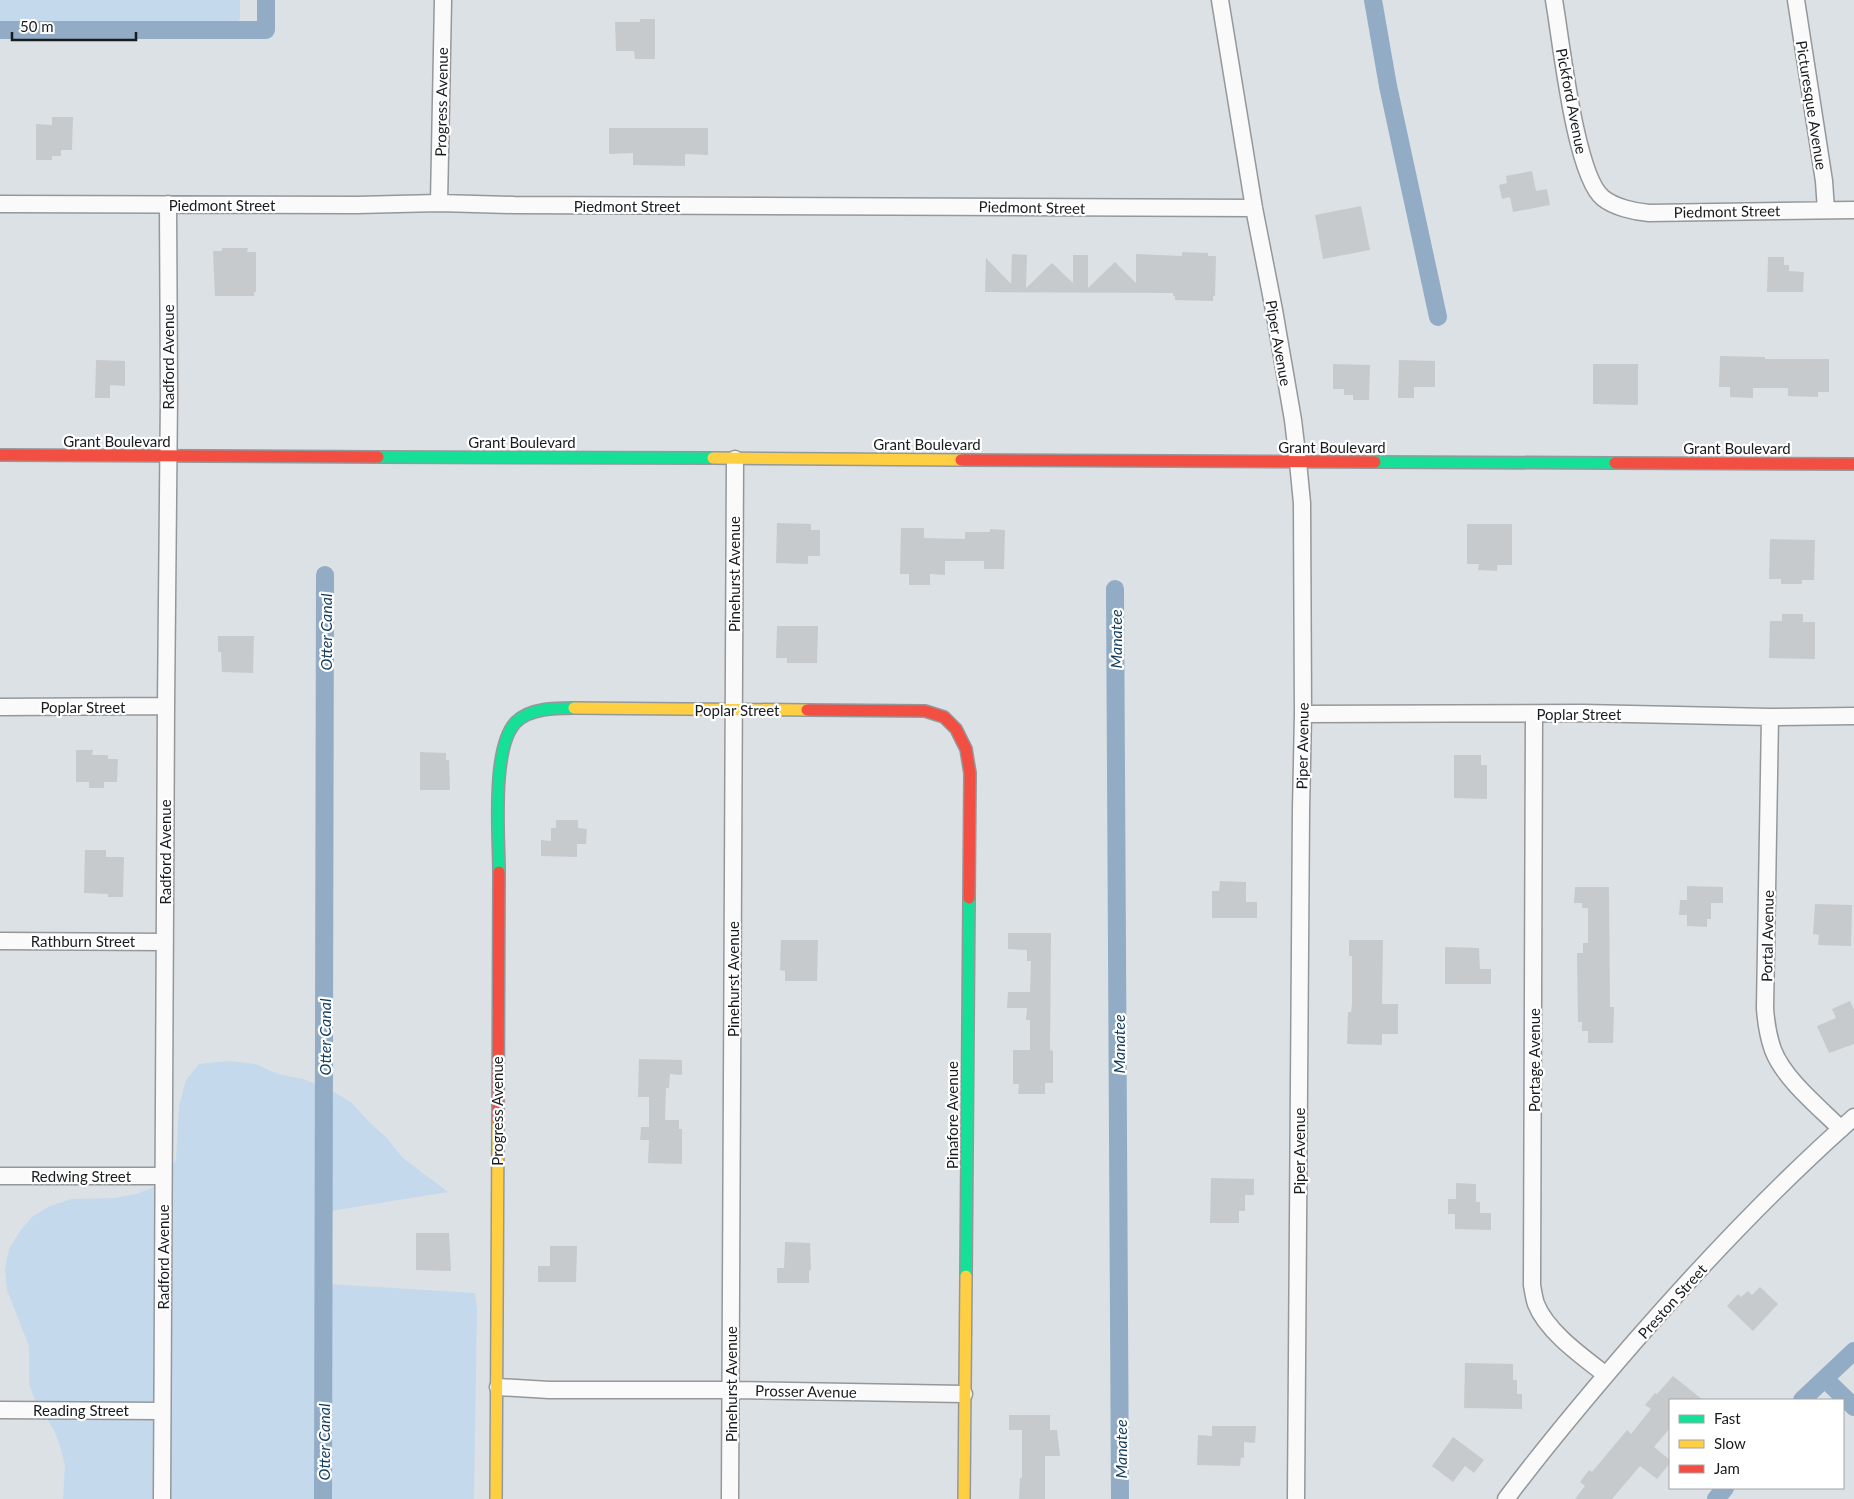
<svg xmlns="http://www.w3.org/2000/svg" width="1854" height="1499" viewBox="0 0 1854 1499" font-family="Lato,sans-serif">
  <rect width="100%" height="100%" fill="#dce1e5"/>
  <path fill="#c4d9eb" d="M0 0H240V19L235 24 0 21Z
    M229 1061 255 1064 278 1074 303 1079 329 1089 352 1103 369 1122 387 1138 403 1158 448 1192 331 1211 329 1284 475 1293 477 1309 474 1499H63L65 1465 60 1446 54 1430 35 1400 29 1384V1346L7 1290 5 1269 9 1249 20 1231 32 1217 50 1206 72 1199 115 1198 136 1194 152 1188 161 1181 176 1160 179 1106 186 1080 199 1064Z"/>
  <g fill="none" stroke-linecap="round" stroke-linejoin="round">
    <path stroke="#91acc4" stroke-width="18" d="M1373 0 1388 86 1438 317
      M0 30H266V0
      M1115 589 1120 1499
      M1825 1379 1854 1407
      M1802 1400 1854 1351
      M323 1499 325 575
      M1716 1499 1725 1488"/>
  </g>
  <path fill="#c6cacd" d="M640 19H655V59H635L634 51H616L615 22H640Z
    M52 117H73L72 150H61V156H52V160H36V124L52 125Z
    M609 128H708V155L685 154V166L633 165V153L609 154Z
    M1532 171 1536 191 1547 189 1550 205 1513 212 1510 197 1502 199 1499 185 1507 183 1506 176Z
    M1361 206 1370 250 1323 259 1315 215Z
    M222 248H248L247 252H256V292H254V296H215L213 251H222Z
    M1182 252 1208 253V256H1216L1215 296H1213V301L1175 300V296H1173V293L985 292 986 258 1011 284 1012 254 1027 255 1026 288 1052 263 1073 283V255H1088V288L1115 262 1136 283V254L1182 256Z
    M1768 257H1784V265H1789V271L1804 272 1803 292H1767Z
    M1720 356 1765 357V359H1829V392H1818V397L1788 396V388H1753V398L1730 397V387H1719Z
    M96 360 125 361V386L110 385V398H95Z
    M1399 360 1435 361V387H1414V398H1398Z
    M1333 364 1370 365 1369 400H1353V395H1344V389H1333Z
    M1593 364H1638V405L1593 404Z
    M777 523 811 524V530H820V556H808V564L776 563Z
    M1467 524H1512V565H1497V571L1478 570 1479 564H1467Z
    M901 528H924V538L965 539V532H990V529L1005 530 1004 569H984V561H945V575L930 574V585H909V574H900Z
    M1770 539 1815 540 1814 580H1802V584H1781V579H1769Z
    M1782 614H1803V622H1815V659L1769 658 1770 621H1782Z
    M777 626H818L817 663H787V658H776Z
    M218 636H254L253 673 222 672 221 652H218Z
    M76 750H93L92 755H108V759H118L117 782H104V788H89V782H76Z
    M420 752 446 753V760H449L450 790H420Z
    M1454 755H1481V765H1487V799L1454 798Z
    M556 820H578V828L587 829 586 844H577V857L541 856V840L551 841V828H556Z
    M85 850H106V857H124L123 897H108V894L84 893Z
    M1220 881 1246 882V902H1257V918H1212V891H1219Z
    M1687 886 1723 887V903H1711V919H1707V927L1687 926V915H1679L1680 900H1687Z
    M1575 887H1609L1610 1007H1614L1613 1043H1588V1031H1582V1022H1578L1577 953H1583V943H1588V908H1582V903H1574Z
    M1815 904 1852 905 1851 946 1818 945 1819 935 1813 934Z
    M1008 933H1051L1050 1050 1053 1051V1083H1045V1094H1018L1019 1084H1013V1050H1030V1020H1026L1027 1008H1007L1008 992H1030L1031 961H1027V950L1008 949Z
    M781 940H818L817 981H785V971L780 970Z
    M1349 940H1383L1382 1004H1398V1034H1382V1045L1347 1044 1348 1012H1351L1352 1004V956H1349Z
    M1445 947 1479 948 1480 969H1491V984H1445Z
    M1850 1001 1854 1010V1044L1829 1053 1817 1026 1836 1018 1832 1009Z
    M639 1059 682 1060V1075L670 1074 669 1088H666L665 1120H679V1129H682V1164L648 1163 649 1140H640L641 1127H649V1097H638Z
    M1211 1178 1254 1179V1195H1245V1211H1239V1223H1210Z
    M1456 1183 1476 1184V1202H1480V1213H1491V1230L1455 1229V1214H1448V1199H1456Z
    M416 1233H449L451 1271 416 1270Z
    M785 1242 810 1243 811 1270 809 1271V1283H777V1268H784Z
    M550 1246H577L576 1282H538V1266H550Z
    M1760 1287 1778 1304 1753 1331 1727 1306 1738 1294 1741 1297 1748 1291 1752 1295Z
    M1465 1363 1513 1364V1380H1517V1394H1522V1409L1464 1408Z
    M1673 1376 1703 1400H1670V1428L1654 1447 1670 1460V1463L1657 1479 1640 1466 1612 1499H1575L1585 1486 1580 1482 1589 1470 1592 1472 1627 1430 1631 1434 1651 1409 1645 1405 1655 1393 1657 1394Z
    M1009 1415H1050V1430H1057L1060 1456H1045V1499H1019L1020 1478H1022V1430H1009Z
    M1212 1426H1256L1255 1443 1244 1442V1458L1241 1457 1240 1466 1197 1465 1198 1435 1212 1436Z
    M1453 1437 1484 1460 1474 1473 1465 1466 1453 1482 1432 1466Z"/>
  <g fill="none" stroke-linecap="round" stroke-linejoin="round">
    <g stroke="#94989b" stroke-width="19">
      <path id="street" d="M1220 0 1254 208 1274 310 1293 420 1298 462 1302 503 1303 714 1301 810 1296 1499
        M1554 0C1561 39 1575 176 1603 198 1614 207 1635 212 1649 213L1854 210
        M1796 0 1824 181 1826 210
        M439 203 443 0
        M0 204 357 205 439 203 514 205 1254 208
        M0 707 166 706
        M1303 714 1583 713 1770 717 1854 716
        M1534 714 1532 1285C1533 1291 1534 1298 1536 1304 1547 1332 1583 1357 1606 1375
        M1770 717 1765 1008C1766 1023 1768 1036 1773 1050 1784 1079 1819 1107 1841 1129
        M0 941 165 942
        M0 1176H163
        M498 1387 549 1390H731L964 1394
        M0 1410 162 1411
        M162 1499 166 706 169 395 168 204
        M730 1499 735 459
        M1506 1499C1547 1444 1591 1392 1636 1340 1704 1262 1776 1186 1854 1117"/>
    </g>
    <g stroke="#94989b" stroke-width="14">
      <path id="fast" d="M378 457 713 458
        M1375 462 1615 463
        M499 872C499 837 491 747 516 722 530 708 556 708 574 708
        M966 1276 969 898"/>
    </g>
    <g stroke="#94989b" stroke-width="14">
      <path id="slow" d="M713 458 961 460
        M574 708 807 710
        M496 1499 498 1122
        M964 1499 966 1276"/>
    </g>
    <g stroke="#94989b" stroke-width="14">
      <path id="jam" d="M0 455 378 457
        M961 460 1375 462
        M1615 463 1854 464
        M807 710 925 711 944 717 956 729 966 749 970 773 969 898
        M498 1122 499 872"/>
    </g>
    <use href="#street" stroke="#fafafb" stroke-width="16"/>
    <use href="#fast" stroke="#16e098" stroke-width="11"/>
    <use href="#slow" stroke="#ffcf43" stroke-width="11"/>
    <use href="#jam" stroke="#f24e42" stroke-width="11"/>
  </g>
  <g text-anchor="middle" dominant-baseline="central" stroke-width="4.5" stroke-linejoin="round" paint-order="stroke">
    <g font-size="15" fill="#191c1e" stroke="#fff">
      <text transform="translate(1572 101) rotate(79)">Pickford Avenue</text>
      <text transform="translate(441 102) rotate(-89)">Progress Avenue</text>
      <text transform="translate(1812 105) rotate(81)">Picturesque Avenue</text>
      <text x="222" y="205">Piedmont Street</text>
      <text x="627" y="206">Piedmont Street</text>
      <text transform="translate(1032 207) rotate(1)">Piedmont Street</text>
      <text transform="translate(1727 211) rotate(-1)">Piedmont Street</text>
      <text transform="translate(1279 343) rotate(80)">Piper Avenue</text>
      <text transform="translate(168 357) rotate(-90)">Radford Avenue</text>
      <text x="117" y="441">Grant Boulevard</text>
      <text x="522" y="442">Grant Boulevard</text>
      <text x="927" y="444">Grant Boulevard</text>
      <text x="1332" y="447">Grant Boulevard</text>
      <text x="1737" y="448">Grant Boulevard</text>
      <text transform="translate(734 574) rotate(-90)">Pinehurst Avenue</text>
      <text x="83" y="707">Poplar Street</text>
      <text x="737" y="710">Poplar Street</text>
      <text x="1579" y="714">Poplar Street</text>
      <text transform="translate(1302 746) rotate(-89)">Piper Avenue</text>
      <text transform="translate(165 852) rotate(-90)">Radford Avenue</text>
      <text transform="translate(1767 936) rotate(-89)">Portal Avenue</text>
      <text x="83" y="941">Rathburn Street</text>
      <text transform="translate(733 979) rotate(-90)">Pinehurst Avenue</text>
      <text transform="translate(1534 1060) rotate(-90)">Portage Avenue</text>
      <text transform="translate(497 1111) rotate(-90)">Progress Avenue</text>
      <text transform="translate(952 1115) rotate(-90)">Pinafore Avenue</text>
      <text transform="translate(1299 1151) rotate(-90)">Piper Avenue</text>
      <text x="81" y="1176">Redwing Street</text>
      <text transform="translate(163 1257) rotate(-90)">Radford Avenue</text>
      <text transform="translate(1672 1301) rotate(-48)">Preston Street</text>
      <text transform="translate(731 1384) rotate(-90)">Pinehurst Avenue</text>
      <text transform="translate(806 1391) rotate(1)">Prosser Avenue</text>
      <text x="81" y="1410">Reading Street</text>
    </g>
    <g font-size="16" font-style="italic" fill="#0f395b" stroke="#fff">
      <text transform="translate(325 632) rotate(-90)">Otter Canal</text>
      <text transform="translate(1115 639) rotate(-90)">Manatee</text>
      <text transform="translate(324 1037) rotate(-90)">Otter Canal</text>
      <text transform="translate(1118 1044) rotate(-90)">Manatee</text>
      <text transform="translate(323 1442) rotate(-90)">Otter Canal</text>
      <text transform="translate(1120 1449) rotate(-90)">Manatee</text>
    </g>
  </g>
  <rect x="1669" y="1399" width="175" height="90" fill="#ffffff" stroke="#a3a4a5"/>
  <rect x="1679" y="1415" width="25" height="8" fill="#16e098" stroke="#a3a4a5"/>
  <text x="1714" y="1424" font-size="15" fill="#191c1e">Fast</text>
  <rect x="1679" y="1440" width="25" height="8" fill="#ffcf43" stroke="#a3a4a5"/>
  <text x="1714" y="1449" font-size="15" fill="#191c1e">Slow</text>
  <rect x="1679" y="1465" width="25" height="8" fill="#f24e42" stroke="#a3a4a5"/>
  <text x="1714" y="1474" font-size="15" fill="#191c1e">Jam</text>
  <path d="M12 32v8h124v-8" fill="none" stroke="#191c1e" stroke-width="2.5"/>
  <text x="20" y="32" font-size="15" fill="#191c1e" stroke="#ffffff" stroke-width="4" paint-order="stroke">50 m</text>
</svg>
